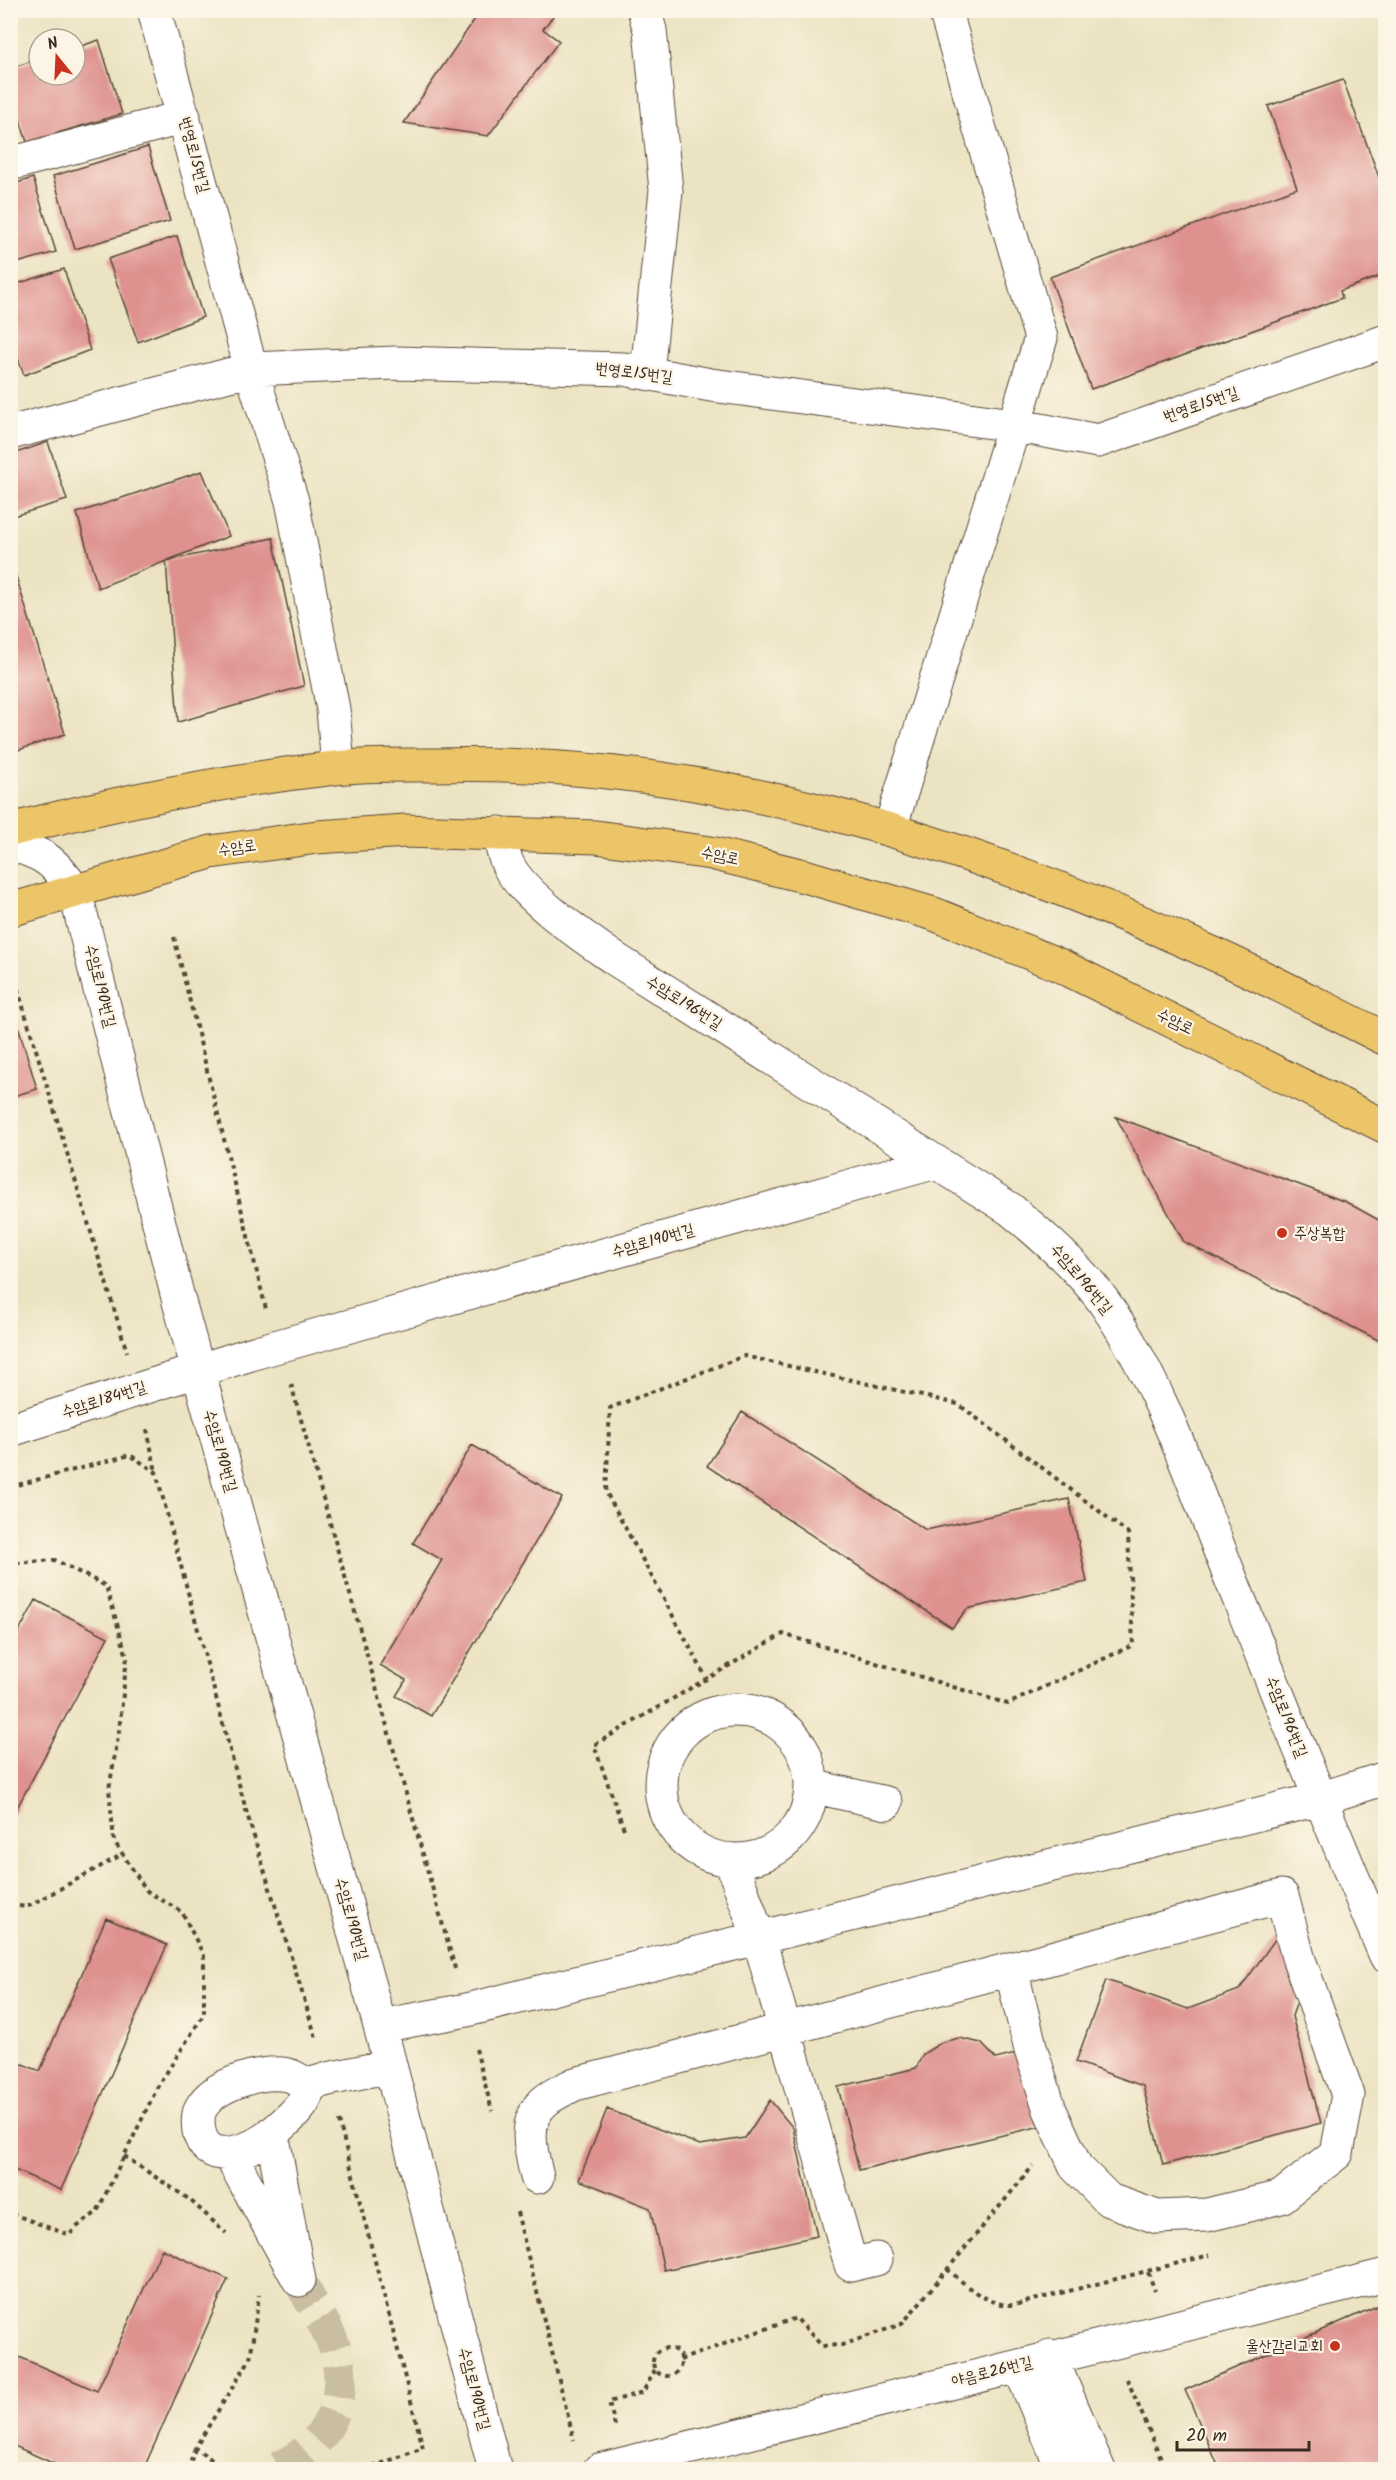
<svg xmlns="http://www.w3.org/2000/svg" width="1396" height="2480" viewBox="0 0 1396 2480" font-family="Kalam,'Poor Story',sans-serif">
  <rect width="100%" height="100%" fill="#fcf5e5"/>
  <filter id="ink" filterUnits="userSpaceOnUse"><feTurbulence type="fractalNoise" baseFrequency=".0167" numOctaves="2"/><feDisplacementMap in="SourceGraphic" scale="12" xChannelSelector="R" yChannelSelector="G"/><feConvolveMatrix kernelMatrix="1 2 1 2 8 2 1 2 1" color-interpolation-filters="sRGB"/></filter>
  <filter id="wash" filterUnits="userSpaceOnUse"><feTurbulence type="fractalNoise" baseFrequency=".008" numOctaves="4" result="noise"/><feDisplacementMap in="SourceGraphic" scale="24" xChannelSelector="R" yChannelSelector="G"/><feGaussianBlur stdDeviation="1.35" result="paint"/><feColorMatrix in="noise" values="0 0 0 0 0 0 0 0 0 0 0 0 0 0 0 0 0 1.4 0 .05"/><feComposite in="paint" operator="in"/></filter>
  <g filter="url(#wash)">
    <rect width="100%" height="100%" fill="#ece3c2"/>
    <g id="blocks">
      <path fill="#de918f" d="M469 10H546L553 16 543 29 559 41 488 136 404 123 477 16Z
        M99 40 122 114 27 142 10 89V68L39 59V75H75V48Z
        M1343 80 1386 196V274L1340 291 1342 298 1091 389 1050 277 1297 188 1268 106Z
        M148 147 170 221 75 249 53 176Z
        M33 178 56 252 10 265V185Z
        M177 236 203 317 138 342 108 259Z
        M64 269 90 350 24 375 10 336V286Z
        M48 442 67 500 10 517V455Z
        M202 471 229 536 166 561 273 538 304 686 178 722 166 561 98 588 77 513Z
        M10 557 65 734 10 753Z
        M13 1009 37 1089 10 1097V1010Z
        M1116 1117 1346 1202 1386 1224V1344L1184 1242Z
        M742 1412 926 1530 1069 1499 1087 1582 967 1609 952 1628 707 1466Z
        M472 1445 562 1498 431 1716 396 1696 406 1680 380 1665 442 1560 413 1543Z
        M36 1600 108 1637 10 1821V1648Z
        M106 1918 167 1945 61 2190 10 2168V2059L40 2071Z
        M1276 1938 1305 1979 1292 2016 1321 2123 1163 2165 1143 2086 1076 2062 1106 1980 1188 2009 1239 1990Z
        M959 2038 981 2043 996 2059 1031 2050 1049 2124 859 2170 838 2087 916 2068 923 2054 942 2042Z
        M770 2100 793 2128 817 2236 664 2270 650 2208 579 2180 607 2109 700 2145 745 2138Z
        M162 2249 228 2279 143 2470H68L10 2444V2353L97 2391Z
        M1386 2302V2470H1220L1185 2390Z"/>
    </g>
  </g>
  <g filter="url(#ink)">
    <use href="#blocks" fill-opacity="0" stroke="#564637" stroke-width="1.5"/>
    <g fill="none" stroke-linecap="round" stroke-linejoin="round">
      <path stroke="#c9bea1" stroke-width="33" stroke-dasharray="33 16" stroke-linecap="butt" d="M277 2468C325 2449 350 2401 336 2351 330 2330 309 2300 299 2280"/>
      <g stroke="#564637" stroke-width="35">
        <path id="minor" d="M154 10 251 369 292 501 333 709 338 767
          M644 10 650 30 666 190 647 373
          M10 164 184 117
          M10 433 251 369 396 363 624 369 711 385 1014 425 1098 441 1386 341
          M890 829 1041 338 945 10
          M499 833C501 843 503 855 508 865 524 897 585 938 615 959L1010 1209C1043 1236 1083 1271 1106 1305 1161 1385 1192 1480 1227 1569 1279 1698 1331 1828 1386 1956
          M10 844C45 854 54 861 75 891L178 1298 380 2026 495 2470
          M10 1430 257 1352 936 1162
          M661 1785a75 75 0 1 1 150 0a75 75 0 1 1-150 0Z
          M811 1786 886 1803
          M731 1861 759 1938 851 2265 876 2259
          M380 2026 467 2010 1319 1799 1386 1778
          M308 2085C307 2090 307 2095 305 2099 300 2111 273 2134 262 2141 241 2154 206 2164 199 2131 198 2124 197 2115 201 2108 214 2084 262 2070 288 2075 294 2076 301 2082 308 2085L328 2079 390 2066
          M229 2153 299 2280 272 2133
          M537 2177C531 2152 522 2120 545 2101 553 2094 565 2089 575 2084 811 2024 1046 1959 1282 1896L1298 1957 1348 2095 1337 2153 1281 2197 1207 2215 1157 2217 1109 2200 1076 2167 1050 2110 1031 2050 1011 1969
          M1050 2356 1099 2470
          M1019 2366 1063 2470
          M599 2470 1386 2275"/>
      </g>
      <g stroke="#564637" stroke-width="35">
        <path id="major" d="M10 830C117 802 226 780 335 768 368 764 403 765 436 765 707 758 960 839 1205 950 1266 977 1325 1009 1386 1039
          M10 910 211 852 317 837 405 831 596 837 711 853 808 877 934 914 1059 965 1386 1127"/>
      </g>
      <path stroke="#564637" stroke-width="4" stroke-dasharray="4.5 4.5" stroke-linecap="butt" d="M174 937 266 1309
        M15 980 127 1352
        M291 1384 456 1972
        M147 1429 156 1472
        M10 1487 130 1455 156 1472 247 1814 317 2041
        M10 1570 17 1563 55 1560 106 1586 127 1657 119 1731 109 1789 114 1841 147 1891 182 1912 204 1956V2014L158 2086 97 2212 78 2226 69 2235 10 2213
        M624 1829 594 1745 783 1634 1008 1704 1133 1645 1128 1533 958 1404 744 1356 610 1408 606 1492 707 1679
        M10 1905 27 1907 123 1854
        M476 2049 492 2111
        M339 2121 423 2448 364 2470
        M124 2156 190 2200 226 2233
        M517 2212 574 2440
        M947 2269C968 2286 985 2306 1014 2305L1210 2255
        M1148 2272 1155 2291
        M653 2362a14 14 0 1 1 28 0a14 14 0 1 1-28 0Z
        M680 2360 796 2318 822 2346 842 2345 902 2324 1033 2166
        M1127 2379 1166 2470
        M615 2426 609 2402 643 2392 655 2370
        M188 2470 195 2448
        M227 2470 195 2448 250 2359 259 2295"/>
      <use href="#minor" stroke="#fff" stroke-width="33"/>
      <use href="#major" stroke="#edc569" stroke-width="33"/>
    </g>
  </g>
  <g fill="#c8321e" stroke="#fcf5e5" stroke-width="2">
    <circle cx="1282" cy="1233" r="6"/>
    <circle cx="1335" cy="2346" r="6"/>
  </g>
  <g text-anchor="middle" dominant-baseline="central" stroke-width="4.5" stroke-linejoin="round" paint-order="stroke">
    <g font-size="16" fill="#3b2a1e" stroke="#fcf5e5">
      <text transform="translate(194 155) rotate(75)">번영로15번길</text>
      <text transform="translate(634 373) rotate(7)">번영로15번길</text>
      <text transform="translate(1201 405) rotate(-19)">번영로15번길</text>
      <text transform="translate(237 848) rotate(-8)">수암로</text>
      <text transform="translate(720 856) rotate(12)">수암로</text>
      <text transform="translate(100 986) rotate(76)">수암로190번길</text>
      <text transform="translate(684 1003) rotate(32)">수암로196번길</text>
      <text transform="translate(1175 1022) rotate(26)">수암로</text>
      <text transform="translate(653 1241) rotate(-16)">수암로190번길</text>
      <text transform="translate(1081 1279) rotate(50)">수암로196번길</text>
      <text transform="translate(104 1400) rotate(-18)">수암로184번길</text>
      <text transform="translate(220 1451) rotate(74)">수암로190번길</text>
      <text transform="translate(1286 1717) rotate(68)">수암로196번길</text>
      <text transform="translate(351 1919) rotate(74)">수암로190번길</text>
      <text transform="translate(992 2372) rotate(-14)">야음로26번길</text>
      <text transform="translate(474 2389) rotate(75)">수암로190번길</text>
    </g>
    <g font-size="16" fill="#3b2a1e" stroke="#fcf5e5" text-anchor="start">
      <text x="1294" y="1233">주상복합</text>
      <text x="1323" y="2346" text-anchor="end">울산감리교회</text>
    </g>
  </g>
  <rect width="1396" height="2480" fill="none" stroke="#fcf5e5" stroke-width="36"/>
  <g transform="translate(57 57) rotate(342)"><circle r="28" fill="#fcf5e5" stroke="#afa495" stroke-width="1.5"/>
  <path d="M0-4.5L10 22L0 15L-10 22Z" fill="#c8321e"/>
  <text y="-9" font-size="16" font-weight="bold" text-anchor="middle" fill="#3b2a1e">N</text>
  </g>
  <path d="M1177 2441v9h132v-9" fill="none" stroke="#3b2a1e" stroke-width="3"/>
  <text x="1186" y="2441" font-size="18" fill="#3b2a1e" stroke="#fcf5e5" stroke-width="4.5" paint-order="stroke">20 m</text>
</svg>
